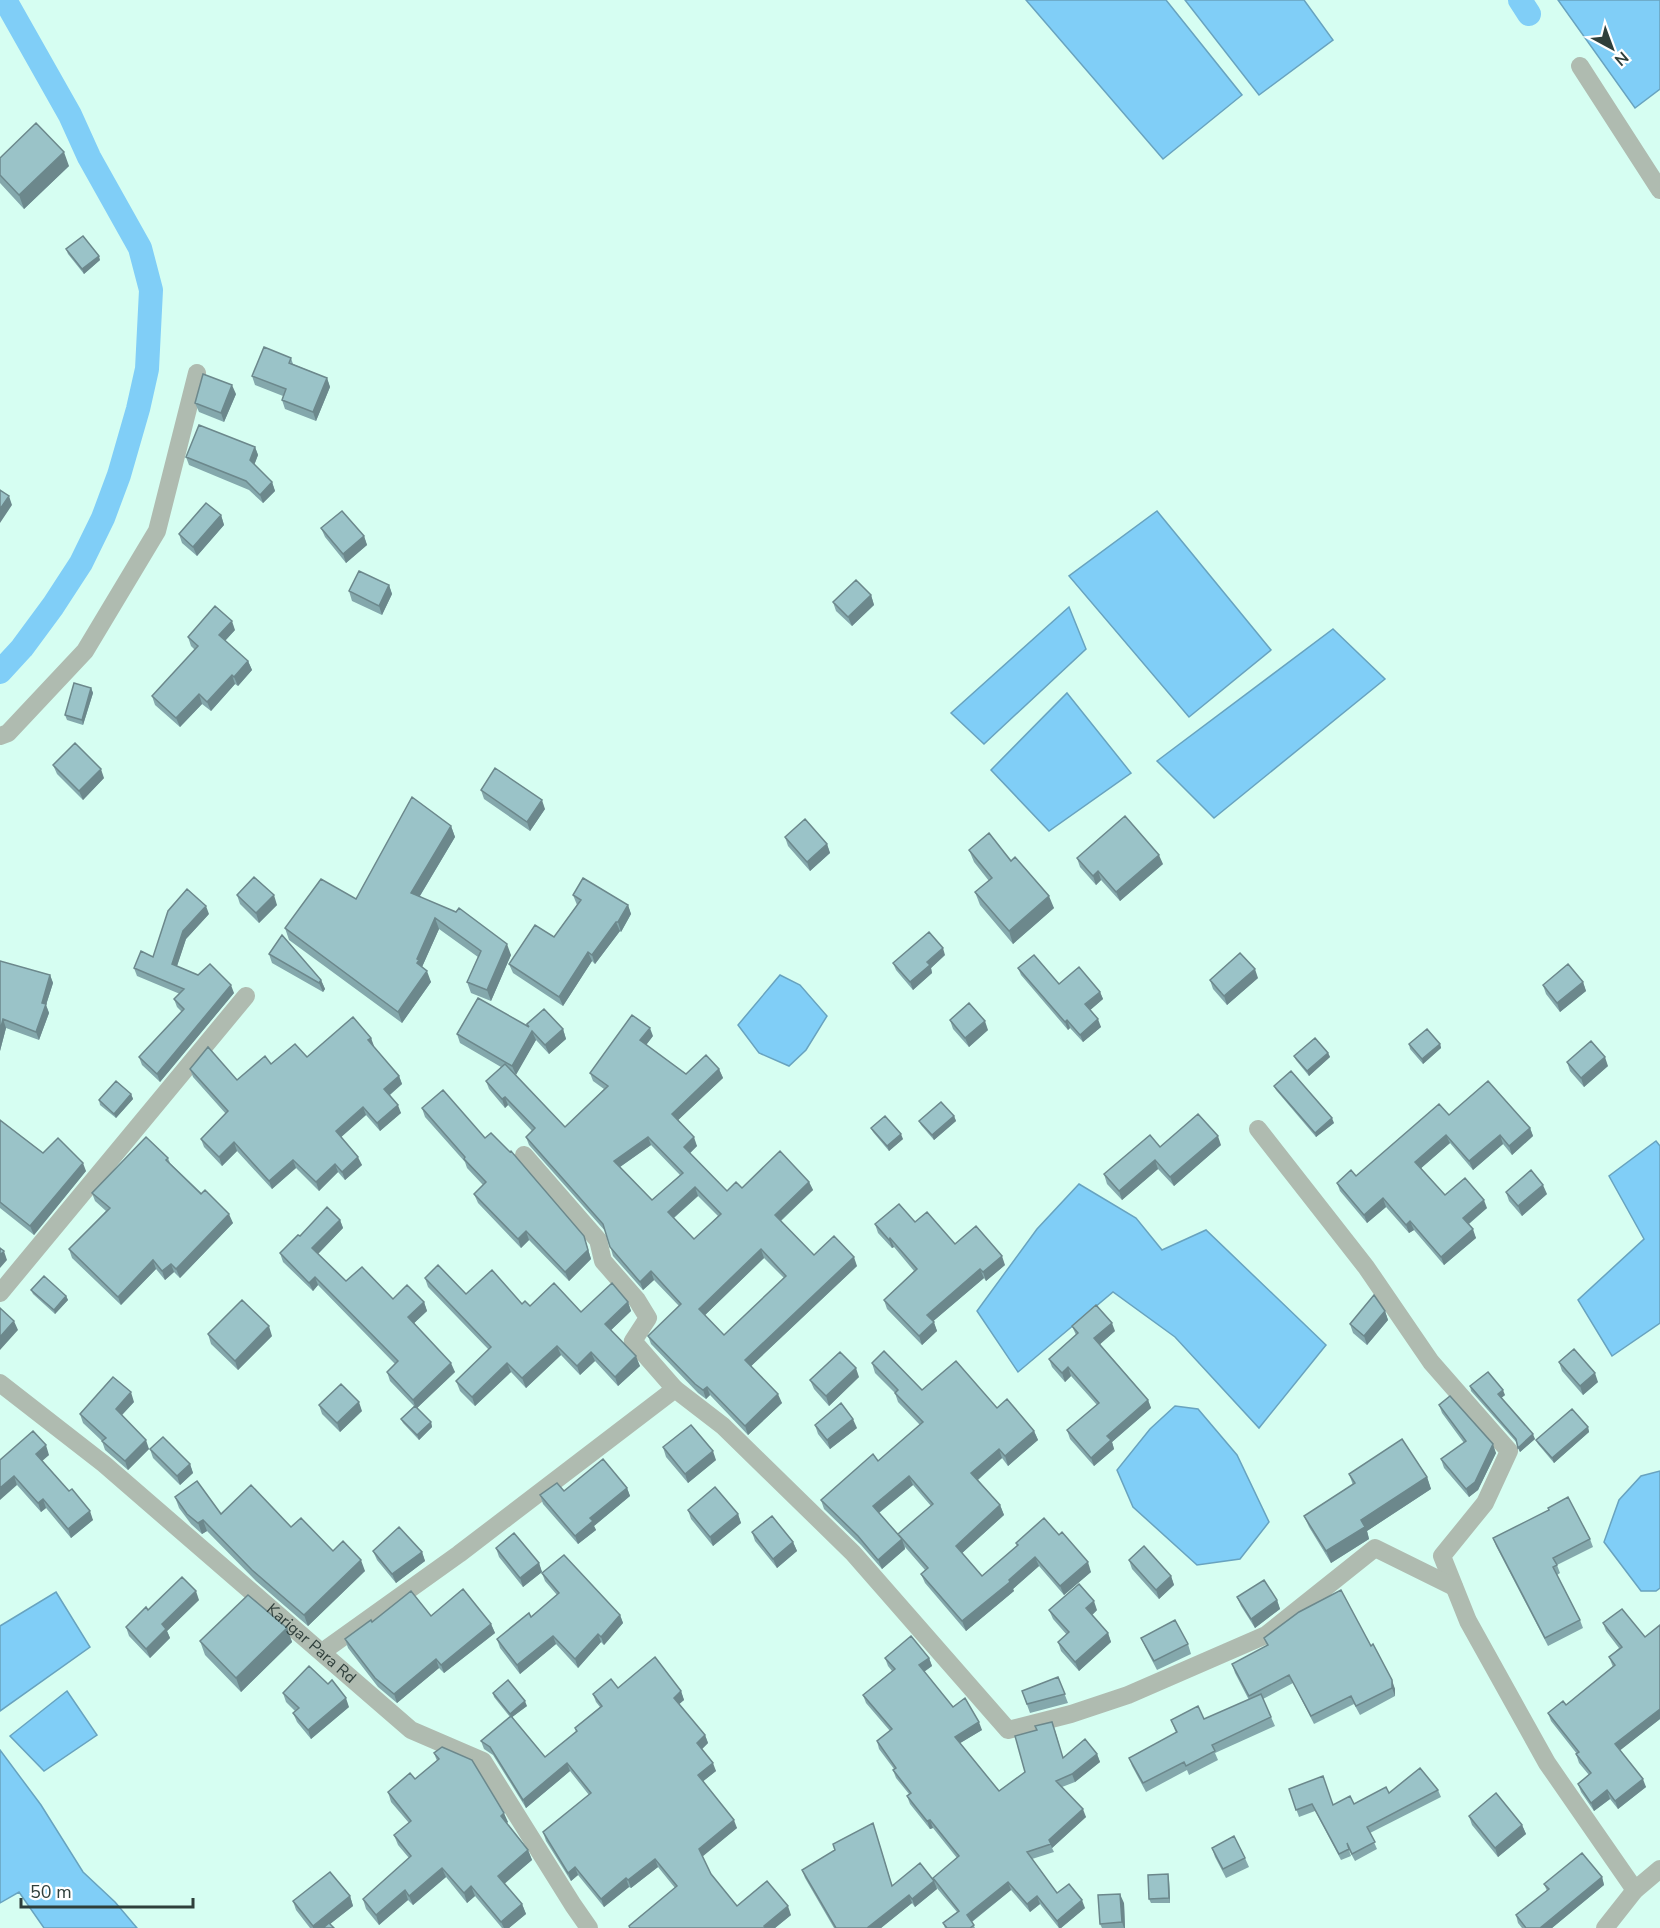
<svg xmlns="http://www.w3.org/2000/svg" width="1660" height="1928" viewBox="0 0 1660 1928" font-family="'Nunito Sans',sans-serif">
  <rect width="100%" height="100%" fill="#d6fef2"/>
  <path fill="#80cef7" stroke="#68a3bf" stroke-width="1.5" d="M1026 0H1166L1242 95 1163 159Z
    M1185 0H1304L1333 40 1259 95Z
    M1558 0H1660V89L1635 108Z
    M1157 511 1271 650 1189 717 1069 576Z
    M1069 607 1086 649 984 744 951 713Z
    M1333 629 1385 679 1214 818 1157 761Z
    M1067 693 1131 773 1049 831 991 770Z
    M780 975 800 985 827 1016 806 1050 789 1066 759 1053 738 1025Z
    M1656 1141 1660 1146V1323L1612 1356 1578 1300 1644 1239 1609 1176Z
    M1079 1184 1136 1218 1162 1250 1206 1230 1326 1345 1259 1428 1175 1337 1113 1292 1018 1372 977 1311 1037 1229Z
    M1175 1406 1198 1409 1237 1455 1269 1522 1240 1559 1197 1565 1133 1507 1117 1470 1150 1429Z
    M1660 1471V1588L1656 1591H1641L1604 1542 1619 1500 1641 1476Z
    M56 1592 90 1647 0 1711V1626Z
    M67 1691 97 1735 44 1771 10 1736Z
    M0 1750 41 1805 83 1872 115 1902 137 1928H44L19 1892 0 1903Z"/>
  <g fill="none" stroke-linecap="round" stroke-linejoin="round">
    <path stroke="#80cef7" stroke-width="24" d="M1520 0 1529 14
      M0 672 22 648 53 606 81 563 103 518 119 475 138 409 147 369 151 290 140 248 89 157 70 115 5 0"/>
    <g stroke="#afbbb0" stroke-width="18">
      <path d="M1580 66 1660 190"/>
      <path d="M0 736 8 733 85 651 157 531 197 373"/>
      <path d="M1258 1129 1366 1267 1431 1362 1509 1451 1485 1503 1442 1556 1468 1621 1547 1763 1635 1890"/>
      <path d="M524 1155 598 1240 603 1261 637 1300 648 1318 633 1341 675 1389"/>
      <path d="M0 1293 246 996"/>
      <path id="s1" d="M0 1383 104 1464 411 1730 483 1761 573 1905 589 1928"/>
      <path d="M322 1652 459 1554 675 1389 723 1426 853 1553 1008 1730 1071 1714 1128 1695 1266 1635 1375 1548 1454 1587"/>
      <path d="M1605 1928 1635 1890 1660 1869"/>
    </g>
  </g>
  <path fill="#84a8ac" fill-rule="evenodd" d="M0 158 69 166 24 209 0 183Z
    M66 249 100 260 84 274 68 254Z
    M291 358 293 364 327 378 330 387 316 421 285 409 282 400 283 396 255 385 252 376Z
    M236 394 224 422 199 412 195 403Z
    M255 447 258 455 254 465 272 482 275 491 263 503 249 490 189 465 186 457Z
    M221 515 224 525 197 556 182 543 179 534Z
    M321 528 364 536 367 545 346 563 325 537Z
    M389 585 392 594 382 615 352 601 349 591Z
    M871 595 874 605 852 626 836 611 833 602Z
    M235 630 225 641 248 661 252 670 238 686 235 684 211 711 202 704 180 727 155 705 152 696 195 650 191 646 188 637Z
    M91 688 93 693 83 725 67 720 65 715Z
    M53 765 104 778 83 800 57 774Z
    M481 790 545 809 530 831 484 799Z
    M451 826 455 837 420 896 511 955 491 1001 471 993 467 982 478 957 439 929 422 967 431 982 402 1023 289 940 285 928 356 899Z
    M785 837 827 844 830 853 810 871 788 846Z
    M969 850 1011 861 1054 908 1013 944 980 905 975 892 989 881 974 862Z
    M1077 858 1163 864 1120 901 1101 880 1096 885 1080 867Z
    M237 895 277 905 259 923 240 904Z
    M573 895 628 905 631 914 621 932 620 931 595 964 592 961 563 1006 513 973 509 964 554 937 577 905Z
    M209 914 186 939 177 966 234 993 160 1082 142 1065 139 1057 182 1012 177 1007 174 999 180 994 137 976 134 968 153 957Z
    M269 954 321 980 325 989 323 992 272 963Z
    M945 955 931 968 932 973 913 990 896 970 893 963Z
    M0 961 50 975 53 983 46 1005 49 1013 39 1040 6 1028 0 1051Z
    M1018 968 1059 984 1100 992 1103 999 1090 1010 1101 1027 1083 1042 1070 1028 1068 1030 1021 975Z
    M1258 978 1227 1005 1213 989 1210 980Z
    M1583 982 1586 991 1560 1012 1546 994 1543 985Z
    M950 1020 988 1030 969 1047 953 1029Z
    M527 1026 563 1029 566 1039 549 1054 536 1040 515 1075 565 1127 604 1089 593 1081 590 1073 653 1036 646 1045 686 1074 719 1069 723 1078 678 1120 697 1146 690 1153 727 1191 742 1188 809 1182 813 1190 781 1221 814 1255 857 1266 751 1366 782 1403 748 1435 710 1395 706 1399 698 1393 651 1344 648 1336 679 1306 654 1280 643 1290 613 1256 606 1232 529 1145 526 1137 532 1131 508 1105 505 1108 489 1089 486 1081 501 1067 460 1043 457 1034ZM651 1145 680 1175 652 1200 620 1167ZM698 1196 718 1216 694 1239 674 1218ZM764 1258 784 1278 724 1335 705 1315Z
    M371 1038 373 1046 399 1076 402 1084 390 1095 401 1113 380 1131 366 1115 341 1137 362 1165 345 1180 338 1172 319 1191 296 1168 272 1189 237 1151 222 1166 204 1147 201 1139 226 1114 193 1077 190 1069 237 1080 271 1064 307 1057Z
    M1409 1044H1440L1441 1048 1423 1064 1410 1049Z
    M1328 1053 1330 1057 1309 1076 1296 1060 1294 1056Z
    M1567 1062 1608 1066 1584 1087 1570 1071Z
    M1274 1086 1334 1123 1316 1137 1276 1090Z
    M131 1094 133 1099 116 1118 100 1105 99 1100Z
    M422 1108 485 1138 584 1236 591 1259 569 1281 529 1240 521 1248 478 1203 474 1194 483 1185 467 1168 465 1162 425 1117Z
    M1449 1115 1530 1128 1533 1136 1512 1155 1503 1144 1473 1170 1450 1143 1421 1168 1445 1195 1487 1208 1469 1224 1476 1238 1444 1265 1414 1230 1409 1233 1386 1207 1367 1223 1340 1191 1337 1183 1356 1176Z
    M954 1116 956 1121 934 1140 921 1125 919 1121Z
    M0 1120 43 1153 86 1171 34 1235 0 1208Z
    M871 1128 903 1139 889 1151 873 1132Z
    M1221 1145 1174 1186 1158 1169 1122 1200 1107 1184 1104 1174 1160 1147Z
    M168 1158 170 1163 233 1223 180 1278 174 1272 165 1280 156 1269 121 1305 72 1258 69 1249 106 1211 95 1201 92 1193Z
    M1506 1192 1547 1194 1522 1216 1509 1201Z
    M340 1220 343 1228 318 1254 346 1281 393 1299 424 1302 427 1311 414 1323 455 1372 417 1408 431 1422 432 1427 419 1440 403 1423 401 1419 414 1406 390 1381 387 1372 395 1364 318 1285 313 1291 283 1262 280 1253Z
    M915 1222 955 1244 1005 1265 986 1281 984 1278 933 1321 937 1331 922 1345 887 1309 884 1300 914 1271 894 1247 892 1248 878 1233 875 1224Z
    M425 1278 466 1294 522 1304 530 1306 581 1312 628 1302 631 1311 611 1330 640 1366 618 1386 595 1361 580 1375 561 1355 526 1388 511 1372 475 1406 460 1391 456 1381 489 1350 428 1287Z
    M31 1290 66 1296 68 1300 55 1314 33 1294Z
    M1385 1311 1388 1320 1367 1345 1353 1333 1350 1324Z
    M1072 1326 1115 1331 1100 1344 1148 1400 1151 1408 1112 1442 1114 1449 1094 1466 1070 1439 1067 1430 1097 1405 1071 1376 1065 1382 1052 1367 1049 1359 1076 1335Z
    M208 1334 272 1336 238 1370 211 1344Z
    M1559 1362 1598 1382 1583 1395 1562 1371Z
    M872 1363 922 1390 997 1408 1034 1431 1038 1440 1008 1466 1002 1458 978 1480 1000 1505 1004 1515 962 1553 982 1576 1017 1546 1016 1543 1091 1572 1064 1595 1039 1566 1013 1589 1014 1591 966 1631 925 1583 921 1574 925 1570 905 1547V1549L882 1569 861 1545 824 1509 821 1500 878 1461 920 1425 898 1402 895 1393 875 1373ZM913 1485 931 1506 899 1536 879 1513Z
    M859 1377 829 1406 814 1389 810 1380Z
    M1470 1386 1505 1395 1501 1398 1535 1439 1520 1452 1517 1443 1471 1391Z
    M134 1402 122 1415 149 1449 128 1470 105 1450 102 1441 83 1423 80 1414Z
    M319 1405 362 1411 340 1432 322 1414Z
    M1439 1405 1496 1453 1478 1490 1469 1497 1444 1468 1441 1459 1464 1443 1442 1413Z
    M815 1425 857 1428 830 1449 818 1434Z
    M1588 1427 1589 1432 1554 1463 1538 1444 1536 1440Z
    M663 1447 716 1460 688 1483 666 1457Z
    M150 1449 190 1464 193 1473 180 1485 153 1458Z
    M49 1455 42 1460 93 1520 71 1538 46 1508 41 1512 17 1485 0 1460Z
    M1349 1474 1427 1477 1431 1489 1367 1531 1369 1539 1331 1563 1309 1527 1304 1516 1353 1485Z
    M627 1488 630 1496 594 1526 596 1530 578 1544 543 1504 540 1495 564 1491Z
    M175 1497 221 1514 291 1527 365 1571 308 1626 256 1581 207 1531 202 1534 191 1524 179 1508Z
    M688 1510 738 1514 741 1523 713 1546 691 1519Z
    M752 1532 793 1542 797 1551 777 1568 755 1541Z
    M1493 1538 1590 1539 1593 1547 1557 1565 1560 1573 1557 1575 1580 1620 1583 1628 1548 1646 1496 1546Z
    M496 1548 539 1563 542 1572 523 1587 499 1557Z
    M373 1551 422 1552 425 1561 396 1583 377 1560Z
    M1129 1560 1171 1576 1174 1585 1159 1599 1132 1569Z
    M542 1573 620 1615 623 1623 604 1645 601 1642 578 1668 556 1644 520 1674 500 1648 497 1639 531 1617 557 1595 545 1581Z
    M1237 1597 1277 1600 1280 1609 1255 1628 1241 1606Z
    M199 1600 167 1631 170 1638 150 1658 129 1636 126 1627 148 1610Z
    M1622 1609 1660 1719 1620 1750 1646 1787 1618 1809 1610 1799 1594 1811 1581 1792 1578 1784 1589 1775 1579 1763 1576 1754H1577L1551 1721 1548 1713 1566 1705 1613 1667 1609 1657 1619 1648 1606 1631 1603 1623Z
    M1049 1610H1097L1092 1615 1108 1633 1111 1642 1079 1671 1061 1651 1058 1642 1067 1635 1053 1619Z
    M431 1616 491 1624 495 1633 444 1673 439 1668 397 1703 378 1687 348 1648 345 1639 372 1622Z
    M287 1628 292 1642 241 1692 205 1655 200 1641Z
    M1141 1638 1188 1644 1191 1654 1157 1670 1145 1647Z
    M1264 1638 1371 1646 1395 1689V1696L1360 1715 1354 1704 1314 1724 1293 1683 1263 1699 1275 1726 1215 1753 1218 1760 1189 1775 1187 1770 1146 1792 1132 1766 1129 1758 1176 1733 1171 1720 1204 1719 1249 1700 1235 1673 1232 1664 1267 1646Z
    M885 1658H929L932 1666 924 1672 953 1707 982 1730 960 1743 999 1791 1025 1772 1055 1730 1063 1758 1097 1754 1100 1762 1075 1782 1062 1787 1086 1817 1052 1848 1054 1852 1032 1859 1057 1893 1085 1908 1061 1928H1059L1040 1904 1030 1912 1011 1890 972 1922 975 1928H945L943 1923 957 1912 936 1887 937 1889 915 1907 912 1903 881 1928H834L805 1878 802 1870 835 1851 873 1823 892 1885 933 1880 957 1858 933 1828 930 1829 910 1804 907 1796 909 1794 896 1778 893 1770 894 1769 879 1749 877 1741 890 1731 866 1703 863 1695 892 1671 888 1666Z
    M1058 1677 1068 1703 1030 1713 1022 1691Z
    M618 1688 681 1691 684 1700 679 1704 705 1735 708 1743 702 1749 716 1771 703 1781 737 1828 702 1856 711 1874 737 1906 791 1915 775 1928H629V1926L675 1888 658 1867 631 1888 629 1887 604 1907 578 1875 571 1881 546 1841 543 1832 589 1795 570 1771 526 1808 493 1755 484 1749 481 1741 510 1717 494 1697 493 1693 527 1706 512 1717 545 1757 576 1732 575 1728 600 1707 596 1702 593 1694Z
    M283 1693 349 1707 311 1739 297 1722 293 1713 295 1711 286 1702Z
    M434 1753 508 1822 507 1823 528 1850 532 1860 504 1883 522 1904 526 1914 509 1928H502L475 1896 467 1903 446 1877 413 1905 408 1900 379 1925 366 1909 363 1899 409 1858 398 1845 394 1835 409 1823 391 1802 388 1792 415 1779 437 1761Z
    M1289 1789 1333 1805 1354 1804 1389 1793 1438 1790 1441 1797 1370 1833 1377 1849 1355 1861 1349 1850 1351 1856 1341 1860 1315 1811 1299 1817Z
    M1469 1816 1522 1825 1526 1834 1498 1857 1472 1825Z
    M1212 1848 1245 1858 1249 1867 1226 1878 1215 1857Z
    M1602 1877 1604 1885 1552 1928H1522L1518 1923 1516 1915 1547 1891 1544 1884Z
    M1169 1879 1170 1903H1151L1149 1899Z
    M350 1896 353 1906 330 1924 334 1928H310L296 1910 293 1901Z
    M1124 1903 1125 1928H1102L1100 1924Z"/>
  <path fill="#6c888c" d="M64 152 69 166 24 209 19 195Z
    M99 256 100 260 84 274 82 269Z
    M327 378 330 387 316 421 313 412Z
    M232 385 236 394 224 422 221 413Z
    M255 447 258 455 253 468 250 460Z
    M272 482 275 491 263 503 260 495Z
    M9 496 12 505 0 523V509Z
    M221 515 224 525 197 556 193 547Z
    M364 536 367 545 346 563 343 554Z
    M389 585 392 594 382 615 379 606Z
    M871 595 874 605 852 626 848 617Z
    M232 621 235 630 222 644 219 635Z
    M248 661 252 670 238 686 234 677Z
    M232 675 235 684 211 711 207 702Z
    M91 688 93 693 83 725 82 720Z
    M199 694 202 704 180 727 176 718Z
    M101 769 104 778 83 800 79 791Z
    M542 800 545 809 530 831 527 822Z
    M451 826 455 837 415 904 411 893Z
    M827 844 830 853 810 871 807 862Z
    M1159 855 1163 864 1120 901 1116 892Z
    M1098 871 1101 880 1096 885 1093 876Z
    M274 895 277 905 259 923 256 913Z
    M1049 896 1054 908 1013 944 1009 931Z
    M628 905 631 914 621 932 618 922Z
    M206 906 209 914 186 939 175 972 172 964 183 931Z
    M435 918 439 929 422 967 417 963V959Z
    M616 922 620 931 595 964 592 955Z
    M507 944 511 955 491 1001 487 990Z
    M943 948 945 955 931 968 932 973 913 990 910 982 927 962Z
    M588 952 592 961 563 1006 559 997Z
    M1255 969 1258 978 1227 1005 1224 996Z
    M427 971 431 982 402 1023 398 1012Z
    M50 975 53 983 46 1005 49 1013 39 1040 36 1032 42 1003Z
    M321 980 325 989 323 992 319 983Z
    M1583 982 1586 991 1560 1012 1557 1003Z
    M231 985 234 993 160 1082 157 1074Z
    M1100 992 1103 999 1088 1012 1085 1004Z
    M3 1019 6 1028 0 1051V1031Z
    M1098 1019 1101 1027 1083 1042 1080 1035Z
    M1067 1020 1070 1028 1068 1030 1065 1022Z
    M985 1021 988 1030 969 1047 965 1038Z
    M650 1028 653 1036 643 1049 640 1040Z
    M563 1029 566 1039 549 1054 545 1045Z
    M532 1031 536 1040 516 1075 512 1066Z
    M371 1038 374 1046 371 1048 368 1040Z
    M1440 1044 1441 1048 1423 1064 1422 1059Z
    M1328 1053 1330 1057 1309 1076 1307 1071Z
    M1605 1057 1608 1066 1584 1087 1581 1078Z
    M719 1069 723 1078 675 1123 672 1114Z
    M399 1076 402 1084 387 1097 384 1089Z
    M131 1094 133 1099 116 1118 114 1114Z
    M505 1097 508 1105 505 1108 502 1099Z
    M398 1105 401 1113 380 1131 377 1123Z
    M363 1107 366 1115 339 1139 336 1131Z
    M954 1116 956 1121 934 1140 932 1135Z
    M1332 1118 1334 1123 1316 1137 1315 1133Z
    M1530 1128 1533 1136 1512 1155 1509 1146Z
    M901 1134 903 1139 889 1151 887 1146Z
    M1446 1135 1450 1143 1419 1170 1415 1162Z
    M1500 1135 1503 1144 1473 1170 1469 1161Z
    M1218 1136 1221 1145 1174 1186 1170 1177Z
    M648 1137 651 1145 617 1169 614 1161Z
    M694 1137 697 1146 688 1155 684 1147Z
    M234 1142 237 1151 222 1166 219 1157Z
    M358 1157 362 1165 345 1180 342 1172Z
    M293 1160 296 1168 272 1189 269 1181Z
    M1155 1160 1158 1169 1122 1200 1119 1191Z
    M83 1163 86 1171 34 1235 30 1226Z
    M335 1164 338 1172 319 1191 316 1182Z
    M809 1182 813 1190 778 1223 775 1215Z
    M1543 1185 1547 1194 1522 1216 1518 1206Z
    M695 1187 698 1196 671 1220 668 1212Z
    M1383 1198 1386 1207 1367 1223 1364 1215Z
    M1484 1200 1487 1208 1466 1226 1463 1218Z
    M229 1214 233 1223 180 1278 176 1269Z
    M340 1220 343 1228 315 1257 312 1248Z
    M1410 1221 1414 1230 1409 1233 1406 1225Z
    M1473 1229 1476 1238 1444 1265 1441 1257Z
    M526 1231 529 1240 521 1248 518 1239Z
    M584 1236 591 1259 569 1281 565 1272Z
    M890 1238 894 1247 892 1248 889 1240Z
    M761 1249 764 1258 702 1318 699 1309Z
    M4 1251 7 1260 0 1268V1255Z
    M1002 1256 1005 1265 986 1281 983 1272Z
    M854 1257 857 1266 748 1369 745 1360Z
    M153 1260 156 1269 121 1305 118 1297Z
    M171 1264 174 1272 165 1280 162 1271Z
    M980 1269 984 1278 930 1324 927 1315Z
    M651 1271 654 1280 643 1290 640 1282Z
    M315 1277 318 1285 313 1291 309 1283Z
    M66 1296 68 1300 55 1314 54 1310Z
    M424 1302 427 1311 411 1326 408 1317Z
    M628 1302 631 1311 608 1333 605 1324Z
    M1385 1311 1388 1320 1367 1345 1364 1336Z
    M14 1321 18 1330 0 1350V1337Z
    M934 1322 937 1331 922 1345 919 1336Z
    M1112 1323 1115 1331 1098 1346 1094 1338Z
    M269 1326 272 1336 238 1370 235 1361Z
    M557 1346 561 1355 526 1388 522 1378Z
    M591 1352 595 1361 580 1375 577 1366Z
    M636 1356 640 1366 618 1386 615 1377Z
    M451 1363 455 1372 416 1409 413 1400Z
    M507 1363 511 1372 475 1406 472 1397Z
    M1068 1367 1071 1376 1065 1382 1062 1373Z
    M856 1368 859 1377 829 1406 826 1396Z
    M1595 1373 1598 1382 1583 1395 1580 1386Z
    M707 1387 710 1395 706 1399 703 1390Z
    M1503 1390 1505 1395 1500 1399 1498 1394Z
    M131 1392 134 1402 119 1418 116 1409Z
    M778 1394 782 1403 748 1435 745 1426Z
    M1148 1400 1151 1408 1112 1442 1114 1449 1094 1466 1091 1458 1107 1436Z
    M359 1402 362 1411 340 1432 337 1423Z
    M853 1419 857 1428 830 1449 827 1440Z
    M431 1422 432 1427 419 1440 417 1435Z
    M1588 1427 1589 1432 1554 1463 1552 1458Z
    M1034 1431 1038 1440 1008 1466 1005 1456Z
    M1533 1434 1535 1439 1520 1452 1518 1448Z
    M146 1440 149 1449 128 1470 125 1461Z
    M1493 1444 1496 1453 1478 1490 1469 1497 1466 1489Z
    M46 1445 49 1455 40 1463 36 1454Z
    M999 1449 1002 1458 975 1482 971 1473Z
    M713 1451 716 1460 688 1483 685 1474Z
    M190 1464 193 1473 180 1485 177 1476Z
    M14 1476 17 1485 0 1500V1488Z
    M909 1476 913 1485 876 1515 873 1506Z
    M1427 1477 1431 1489 1367 1531 1369 1539 1331 1563 1326 1551 1361 1520Z
    M627 1488 630 1496 594 1526 596 1530 578 1544 575 1536 590 1518Z
    M43 1499 46 1508 41 1512 38 1503Z
    M1000 1505 1004 1515 960 1555 956 1546Z
    M90 1511 93 1520 71 1538 68 1529Z
    M738 1514 741 1523 713 1546 710 1537Z
    M203 1520 207 1531 202 1534 198 1523Z
    M902 1539 905 1549 882 1569 878 1560Z
    M793 1542 797 1551 777 1568 773 1559Z
    M422 1552 425 1561 396 1583 392 1574Z
    M1035 1557 1039 1566 1013 1589 1014 1591 966 1631 962 1621Z
    M361 1560 365 1571 308 1626 304 1615Z
    M1088 1562 1091 1572 1064 1595 1060 1586Z
    M539 1563 542 1572 523 1587 520 1578Z
    M1171 1576 1174 1585 1159 1599 1156 1590Z
    M196 1591 199 1600 167 1631 170 1638 150 1658 146 1649 162 1624Z
    M1277 1600 1280 1609 1255 1628 1251 1619Z
    M1094 1601 1097 1610 1090 1617 1086 1608Z
    M620 1615 623 1623 604 1645 601 1637Z
    M491 1624 495 1633 444 1673 441 1665Z
    M287 1628 292 1642 241 1692 236 1678Z
    M1108 1633 1111 1642 1079 1671 1075 1662Z
    M598 1634 601 1642 578 1668 575 1659Z
    M553 1636 556 1644 520 1674 517 1665Z
    M929 1658 932 1666 922 1673 919 1665Z
    M436 1659 439 1668 397 1703 394 1694Z
    M1392 1680 1395 1689V1696L1392 1688Z
    M681 1691 684 1700 677 1706 674 1698Z
    M346 1698 349 1707 311 1739 308 1730Z
    M525 1701 527 1706 511 1718 510 1714Z
    M1660 1709V1719L1618 1752 1615 1744Z
    M979 1722 982 1730 957 1745 955 1737Z
    M705 1735 708 1743 700 1751 697 1743Z
    M1097 1754 1100 1762 1075 1782 1072 1774Z
    M567 1763 570 1771 526 1808 523 1800Z
    M713 1763 716 1771 701 1783 698 1775Z
    M1643 1779 1646 1787 1618 1809 1615 1801Z
    M1607 1790 1610 1799 1594 1811 1591 1803Z
    M1083 1809 1086 1817 1052 1848 1049 1840Z
    M504 1813 508 1822 504 1825 501 1816Z
    M734 1820 737 1828 702 1857 699 1849Z
    M930 1820 933 1828 930 1829 927 1821Z
    M1522 1825 1526 1834 1498 1857 1495 1848Z
    M528 1850 532 1860 502 1886 498 1876Z
    M655 1859 658 1867 631 1888 628 1880Z
    M575 1867 578 1875 571 1881 568 1873Z
    M442 1868 446 1877 413 1905 409 1896Z
    M1168 1874 1169 1879 1170 1903 1169 1898Z
    M1602 1877 1604 1885 1552 1928H1540Z
    M626 1878 629 1887 604 1907 601 1899Z
    M934 1881 937 1889 915 1907 912 1899Z
    M1008 1882 1011 1890 970 1923 967 1915Z
    M471 1886 475 1896 467 1903 464 1893Z
    M405 1890 408 1900 379 1925 376 1915Z
    M1120 1894 1124 1903 1125 1928H1124L1122 1922Z
    M909 1895 912 1903 881 1928H867Z
    M350 1896 353 1906 325 1928H313V1926Z
    M1037 1896 1040 1904 1030 1912 1027 1904Z
    M1082 1900 1085 1908 1061 1928H1059L1057 1921Z
    M522 1904 526 1914 509 1928H504L501 1922Z
    M788 1906 791 1915 775 1928H765L764 1926Z"/>
  <path fill="#9ac3c8" stroke="#6c888c" stroke-width="1.5" fill-rule="evenodd" d="M36 123 64 152 19 195 0 175V158Z
    M83 236 99 256 82 269 66 249Z
    M264 347 291 358 289 363 327 378 313 412 282 400 286 389 252 376Z
    M203 374 232 385 221 413 195 403Z
    M199 425 255 447 250 460 272 482 260 495 246 481 186 457Z
    M0 490 9 496 0 509Z
    M206 503 221 515 193 547 179 534Z
    M342 511 364 536 343 554 321 528Z
    M359 571 389 585 379 606 349 591Z
    M856 580 871 595 848 617 833 602Z
    M215 606 232 621 219 635 248 661 234 677 232 675 207 702 199 694 176 718 152 696 198 646 188 637Z
    M74 683 91 688 82 720 65 715Z
    M75 743 101 769 79 791 53 765Z
    M495 768 542 800 527 822 481 790Z
    M412 797 451 826 411 893 456 912 459 908 507 944 487 990 467 982 481 951 435 918 417 959 419 960 417 963 427 971 398 1012 285 928 321 879 356 899Z
    M1125 816 1159 855 1116 892 1098 871 1093 876 1077 858Z
    M805 819 827 844 807 862 785 837Z
    M989 833 1011 861 1015 857 1049 896 1009 931 975 892 992 878 969 850Z
    M254 877 274 895 256 913 237 895Z
    M583 878 628 905 618 922H616L592 955 588 952 559 997 509 964 535 925 554 937 581 900 573 895Z
    M187 889 206 906 183 931 172 964 198 975 210 964 231 985 157 1074 139 1057 184 1009 174 999 184 989 134 968 141 951 153 957 168 911Z
    M929 932 943 948 927 962 930 965 910 982 893 963Z
    M282 935 321 980 319 983 269 954Z
    M1240 953 1255 969 1224 996 1210 980Z
    M1034 955 1059 984 1079 967 1100 992 1085 1004 1098 1019 1080 1035 1067 1020 1065 1022 1018 968Z
    M0 961 50 975 42 1003 46 1004 36 1032 3 1019 0 1031Z
    M1568 964 1583 982 1557 1003 1543 985Z
    M478 998 529 1027 527 1024 544 1009 563 1029 545 1045 532 1031 512 1066 457 1034Z
    M969 1003 985 1021 965 1038 950 1020Z
    M632 1015 650 1028 640 1040 686 1074 706 1055 719 1069 672 1114 694 1137 684 1147 727 1191 736 1182 742 1188 780 1151 809 1182 775 1215 814 1255 834 1236 854 1257 745 1360 778 1394 745 1426 707 1387 703 1390 695 1384 648 1336 681 1304 651 1271 640 1282 610 1247 603 1224 526 1137 535 1128 505 1097 502 1099 486 1081 505 1064 565 1127 608 1086 590 1073ZM648 1137 683 1173 652 1200 614 1161ZM695 1187 721 1214 694 1239 668 1212ZM761 1249 786 1276 724 1335 699 1309Z
    M353 1017 371 1038 368 1040 399 1076 384 1089 398 1105 377 1123 363 1107 336 1131 358 1157 342 1172 335 1164 316 1182 293 1160 269 1181 234 1142 219 1157 201 1139 228 1111 190 1069 208 1047 237 1080 265 1056 271 1064 295 1044 307 1057Z
    M1427 1029 1440 1044 1422 1059 1409 1044Z
    M1315 1038 1328 1053 1307 1071 1294 1056Z
    M1591 1041 1605 1057 1581 1078 1567 1062Z
    M1291 1071 1332 1118 1315 1133 1274 1086Z
    M116 1081 131 1094 114 1114 99 1100Z
    M1488 1081 1530 1128 1509 1146 1500 1135 1469 1161 1446 1135 1415 1162 1445 1195 1465 1178 1484 1200 1463 1218 1473 1229 1441 1257 1410 1221 1406 1225 1383 1198 1364 1215 1337 1183 1351 1170 1356 1176 1439 1104 1449 1115Z
    M443 1090 485 1138 491 1133 510 1152 511 1151 584 1236 588 1250 565 1272 526 1231 518 1239 474 1194 486 1182 464 1159 465 1157 422 1108Z
    M941 1102 954 1116 932 1135 919 1121Z
    M1198 1114 1218 1136 1170 1177 1155 1160 1119 1191 1104 1174 1150 1135 1160 1147Z
    M885 1116 901 1134 887 1146 871 1128Z
    M0 1120 43 1153 58 1138 83 1163 30 1226 0 1202Z
    M146 1137 168 1158 166 1160 201 1194 205 1190 229 1214 176 1269 171 1264 162 1271 153 1260 118 1297 69 1249 110 1208 92 1193Z
    M1531 1170 1543 1185 1518 1206 1506 1192Z
    M899 1204 915 1222 927 1212 955 1244 976 1226 1002 1256 983 1272 980 1269 927 1315 934 1322 919 1336 884 1300 917 1269 890 1238 889 1240 875 1224Z
    M327 1207 340 1220 312 1248 346 1281 362 1267 393 1299 407 1285 424 1302 408 1317 451 1363 413 1400 387 1372 398 1361 315 1277 309 1283 280 1253 298 1235 300 1236Z
    M0 1248 4 1251 0 1255Z
    M438 1265 466 1294 492 1270 522 1304 525 1301 530 1306 554 1283 581 1312 612 1283 628 1302 605 1324 636 1356 615 1377 591 1352 577 1366 557 1346 522 1378 507 1363 472 1397 456 1381 491 1347 425 1278Z
    M44 1276 66 1296 54 1310 31 1290Z
    M1374 1295 1385 1311 1364 1336 1350 1324Z
    M242 1300 269 1326 235 1361 208 1334Z
    M1096 1305 1112 1323 1094 1338 1148 1400 1107 1436 1111 1440 1091 1458 1067 1430 1099 1403 1068 1367 1062 1373 1049 1359 1078 1333 1072 1326Z
    M0 1308 14 1321 0 1337Z
    M1574 1349 1595 1373 1580 1386 1559 1362Z
    M884 1351 922 1390 956 1361 997 1408 1007 1399 1034 1431 1005 1456 999 1449 971 1473 1000 1505 956 1546 982 1576 1018 1545 1016 1543 1044 1518 1059 1535 1062 1532 1088 1562 1060 1586 1035 1557 1009 1580 1010 1582 962 1621 921 1574 928 1568 898 1534 933 1504 909 1476 873 1506 902 1539 878 1560 858 1536 821 1500 873 1454 878 1461 923 1422 895 1393 898 1390 872 1363Z
    M840 1352 856 1368 826 1396 810 1380Z
    M1488 1372 1503 1390 1498 1394 1533 1434 1518 1448 1516 1439 1470 1386Z
    M113 1377 131 1392 116 1409 146 1440 125 1461 102 1441 106 1438 80 1414Z
    M341 1384 359 1402 337 1423 319 1405Z
    M1450 1396 1493 1444 1475 1482 1466 1489 1441 1459 1466 1441 1439 1405Z
    M841 1403 853 1419 827 1440 815 1425Z
    M415 1406 431 1422 417 1435 401 1419Z
    M1572 1409 1588 1427 1552 1458 1536 1440Z
    M691 1425 713 1451 685 1474 663 1447Z
    M33 1431 46 1445 36 1454 69 1491 72 1489 90 1511 68 1529 43 1499 38 1503 14 1476 0 1488V1460Z
    M163 1437 190 1464 177 1476 150 1449Z
    M1402 1439 1427 1477 1361 1520 1365 1527 1326 1551 1304 1516 1355 1483 1349 1474Z
    M603 1459 627 1488 590 1518 593 1521 575 1536 540 1495 557 1483 564 1491Z
    M197 1481 221 1514 251 1485 291 1527 301 1518 333 1551 343 1541 361 1560 304 1615 252 1570 203 1520 198 1523 187 1514 175 1497Z
    M715 1487 738 1514 710 1537 688 1510Z
    M1568 1497 1590 1539 1553 1558 1557 1565 1553 1567 1580 1620 1545 1638 1493 1538 1549 1510 1548 1508Z
    M772 1516 793 1542 773 1559 752 1532Z
    M399 1527 422 1552 392 1574 373 1551Z
    M514 1533 539 1563 520 1578 496 1548Z
    M1144 1546 1171 1576 1156 1590 1129 1560Z
    M564 1555 620 1615 601 1637 598 1634 575 1659 553 1636 517 1665 497 1639 529 1613 531 1617 559 1593 542 1573Z
    M182 1577 196 1591 162 1624 166 1629 146 1649 126 1627 146 1607 148 1610Z
    M1264 1580 1277 1600 1251 1619 1237 1597Z
    M1079 1584 1094 1601 1086 1608 1108 1633 1075 1662 1058 1642 1069 1632 1049 1610Z
    M463 1589 491 1624 441 1665 436 1659 394 1694 375 1678 345 1639 371 1620 372 1622 411 1591 431 1616Z
    M1341 1590 1371 1646 1373 1644 1392 1680V1688L1356 1706 1351 1696 1311 1716 1289 1675 1249 1696 1232 1664 1268 1645 1264 1638 1299 1612Z
    M248 1595 287 1628 236 1678 200 1641Z
    M1622 1609 1645 1637 1660 1625V1709L1615 1744 1643 1779 1615 1801 1607 1790 1591 1803 1578 1784 1591 1773 1576 1754 1579 1752 1548 1713 1563 1701 1566 1705 1615 1665 1609 1657 1622 1647 1603 1623Z
    M1175 1620 1188 1644 1154 1661 1141 1638Z
    M911 1636 929 1658 919 1665 953 1707 965 1698 979 1722 955 1737 999 1791 1025 1772 1015 1736 1037 1730 1035 1726 1052 1722 1063 1758 1085 1739 1097 1754 1072 1774 1056 1781 1083 1809 1049 1840 1051 1844 1027 1852 1057 1893 1069 1884 1082 1900 1057 1921 1037 1896 1027 1904 1008 1882 967 1915 974 1925 970 1928H947L943 1923 959 1911 933 1878 959 1856 930 1820 927 1821 907 1796 911 1793 893 1770 896 1768 877 1741 892 1729 863 1695 895 1669 885 1658Z
    M655 1657 681 1691 674 1698 705 1735 697 1743 713 1763 698 1775 734 1820 699 1849 711 1874 737 1906 767 1881 788 1906 764 1926 766 1928H630L629 1926 677 1886 655 1859 628 1880 626 1878 601 1899 575 1867 568 1873 543 1832 591 1793 567 1763 523 1800 490 1747 481 1741 511 1716 545 1757 577 1731 575 1728 602 1706 593 1694 611 1679 618 1688Z
    M309 1666 328 1684 332 1680 346 1698 308 1730 293 1713 299 1708 283 1693Z
    M1058 1677 1065 1694 1027 1704 1022 1691Z
    M508 1680 525 1701 510 1714 493 1693Z
    M1261 1694 1271 1717 1212 1745 1215 1751 1186 1766 1184 1762 1143 1783 1129 1758 1177 1732 1171 1720 1198 1706 1204 1719Z
    M442 1747 472 1760 504 1813 501 1816 528 1850 498 1876 522 1904 501 1922 471 1886 464 1893 442 1868 409 1896 405 1890 376 1915 363 1899 411 1856 394 1835 411 1821 388 1792 410 1773 415 1779 439 1759 434 1753Z
    M1420 1768 1438 1790 1367 1827 1375 1842 1352 1854 1347 1843 1349 1849 1339 1854 1312 1804 1296 1810 1289 1789 1323 1776 1333 1805 1350 1796 1354 1804 1386 1787 1389 1793Z
    M1496 1793 1522 1825 1495 1848 1469 1816Z
    M873 1823 892 1886 920 1863 934 1881 912 1899 909 1895 867 1928H836L802 1870 835 1850 833 1844Z
    M1234 1836 1245 1858 1223 1869 1212 1848Z
    M1582 1853 1602 1877 1540 1928H1526L1516 1915 1549 1889 1544 1884Z
    M330 1872 350 1896 313 1926 293 1901Z
    M1168 1874 1169 1898 1149 1899 1148 1875Z
    M1120 1894 1122 1922 1100 1924 1098 1895Z
    M329 1923 334 1928H323Z"/>
  <g text-anchor="middle" dominant-baseline="central" stroke-width="4.5" stroke-linejoin="round" paint-order="stroke">
    <g font-size="16" fill="#2f3f3b" stroke="#fff">
      <text stroke="none"><textPath href="#s1" startOffset="406">Karigar Para Rd</textPath></text>
    </g>
  </g>
  <g transform="translate(1612 48) rotate(139)" stroke="#ffffff" stroke-width="4.5" paint-order="stroke">
  <path d="M0-4.5L10 22L0 15L-10 22Z" fill="#2f3f3b"/>
  <text y="-9" font-size="16" font-weight="bold" text-anchor="middle" fill="#2f3f3b">N</text>
  </g>
  <path d="M21 1898v9h172v-9" fill="none" stroke="#2f3f3b" stroke-width="3"/>
  <text x="30" y="1898" font-size="18" fill="#2f3f3b" stroke="#ffffff" stroke-width="4.5" paint-order="stroke">50 m</text>
</svg>
